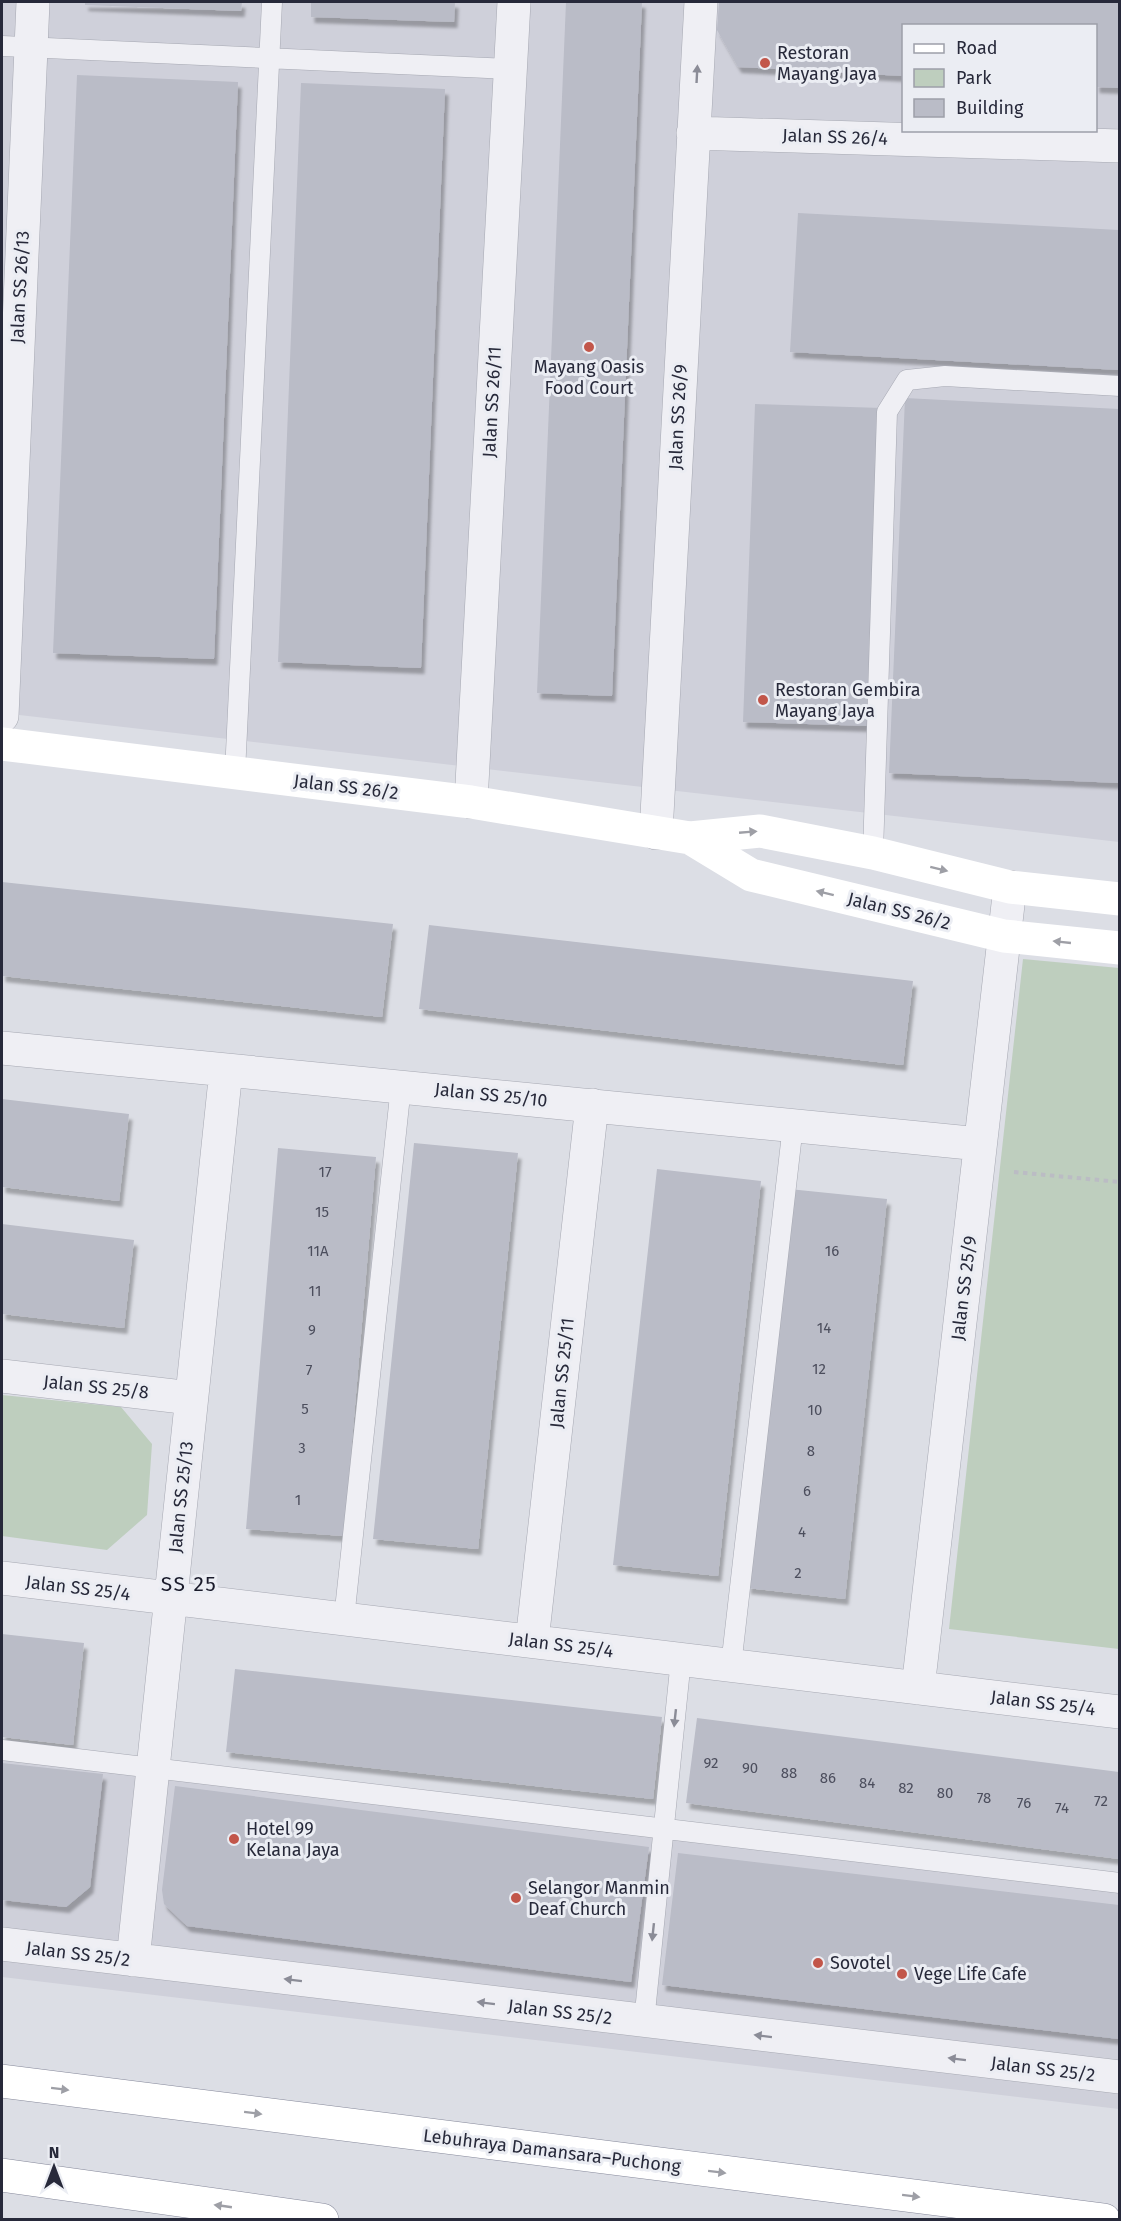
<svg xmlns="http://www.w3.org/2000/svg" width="1121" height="2221" viewBox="0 0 1121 2221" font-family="'Fira Sans',sans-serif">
  <defs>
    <filter id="shadow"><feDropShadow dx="3.5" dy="6" stdDeviation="1.5" flood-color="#0004"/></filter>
  </defs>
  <rect width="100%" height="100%" fill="#dcdee5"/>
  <path fill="#cfd0da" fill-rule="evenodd" d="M2 2H1119V842L2 713ZM904 26H1096V130H904Z
    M2 1756 1119 1891V2109L2 1977Z"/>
  <path fill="#becebe" d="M1023 959 1119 968V1649L949 1629Z
    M2 1395 121 1407 152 1444 147 1515 107 1550 2 1536Z"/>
  <path fill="#babcc7" filter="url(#shadow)" d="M85 2H242L241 11 85 5Z
    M311 2H455L454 22 311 17Z
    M566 2H642L612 696 537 693Z
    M719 2H1119V88L1096 87V26H903V76L738 67 717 30Z
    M77 75 238 82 214 659 53 653Z
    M301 83 445 89 421 668 278 662Z
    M798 213 1119 230V370L790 352Z
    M905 398 1119 409V783L889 773Z
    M755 404 882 408 870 726 743 722Z
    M2 882 393 924 382 1017 2 976Z
    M429 925 913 981 903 1065 419 1009Z
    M2 1099 129 1114 119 1201 2 1187Z
    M414 1143 518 1153 478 1549 373 1539Z
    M278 1148 376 1157 344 1536 246 1529Z
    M657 1169 761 1181 718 1576 613 1565Z
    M789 1189 887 1199 845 1599 747 1588Z
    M2 1224 134 1240 124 1328 2 1314Z
    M2 1634 84 1643 73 1745 2 1737Z
    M235 1669 662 1717 653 1799 226 1752Z
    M697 1718 1119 1772V1859L686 1803Z
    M2 1763 103 1774 90 1887 66 1907 2 1900Z
    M175 1786 649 1847 631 1982 187 1926 164 1904 162 1890Z
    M678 1853 1119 1905V2039L662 1985Z"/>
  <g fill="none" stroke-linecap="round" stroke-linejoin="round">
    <g stroke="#a6a8b2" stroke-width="21">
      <path id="lane" d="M2 46 510 69
        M235 773 272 2
        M873 853 887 412 907 380 945 376 1120 386
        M344 1619 401 1086
        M731 1666 793 1125
        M2 1750 1120 1883
        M644 2022 681 1659"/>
    </g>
    <g stroke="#a6a8b2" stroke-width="34">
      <path id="street" d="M693 133 1120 146
        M2 716 33 2
        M471 802 514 2
        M656 833 701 2
        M2 1048 980 1144
        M2 1376 191 1398
        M2 1578 1120 1712
        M532 1641 592 1105
        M918 1688 1010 887
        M2 1944 1120 2077
        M133 1960 226 1070"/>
    </g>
    <g stroke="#85889a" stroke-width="34">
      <path id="highway" d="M2 2081 1104 2220
        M2 2175 322 2220"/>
    </g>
    <path stroke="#bbbcc4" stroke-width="4" stroke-dasharray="4.5 4.5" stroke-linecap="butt" d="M1014 1172 1120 1182"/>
    <use href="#lane" stroke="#efeff4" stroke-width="20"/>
    <use href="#street" stroke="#efeff4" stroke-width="33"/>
    <path stroke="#fff" stroke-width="33" d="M2 744 471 802 690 838 760 831 873 853 1010 887 1120 899
      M690 838 751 875 1004 936 1120 948"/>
    <use href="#highway" stroke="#fff" stroke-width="33"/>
  </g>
  <defs><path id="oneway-solid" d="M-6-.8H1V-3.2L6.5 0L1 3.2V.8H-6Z" transform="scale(1.5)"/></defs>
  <g fill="#8b8c97">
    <use href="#oneway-solid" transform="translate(697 74) rotate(-87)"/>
    <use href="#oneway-solid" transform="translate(675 1718) rotate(96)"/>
    <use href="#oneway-solid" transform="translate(653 1932) rotate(96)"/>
    <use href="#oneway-solid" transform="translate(293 1980) rotate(-173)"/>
    <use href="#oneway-solid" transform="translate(486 2003) rotate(-173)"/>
    <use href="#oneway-solid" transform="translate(763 2036) rotate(-173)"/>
    <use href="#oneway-solid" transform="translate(957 2059) rotate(-173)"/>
  </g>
  <g fill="#9e9fa6">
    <use href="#oneway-solid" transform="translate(748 832) rotate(-5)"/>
    <use href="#oneway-solid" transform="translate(939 869) rotate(14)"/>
    <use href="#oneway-solid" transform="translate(825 893) rotate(-166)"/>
    <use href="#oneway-solid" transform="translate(1062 942) rotate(-174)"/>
    <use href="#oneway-solid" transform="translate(60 2089) rotate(7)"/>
    <use href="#oneway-solid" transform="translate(253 2113) rotate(7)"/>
    <use href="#oneway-solid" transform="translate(717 2172) rotate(7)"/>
    <use href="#oneway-solid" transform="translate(911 2196) rotate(7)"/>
    <use href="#oneway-solid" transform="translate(223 2206) rotate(-172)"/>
  </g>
  <g fill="#c2564a" stroke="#ebedf3" stroke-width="2">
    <circle cx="765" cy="63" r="6"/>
    <circle cx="589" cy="347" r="6"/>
    <circle cx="763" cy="700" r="6"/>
    <circle cx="234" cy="1839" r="6"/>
    <circle cx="516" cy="1898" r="6"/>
    <circle cx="818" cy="1963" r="6"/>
    <circle cx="902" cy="1974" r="6"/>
  </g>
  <g text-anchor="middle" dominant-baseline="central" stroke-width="6" stroke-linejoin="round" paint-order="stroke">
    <g font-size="15" fill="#4c4e5d">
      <text x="325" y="1172">17</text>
      <text x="322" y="1212">15</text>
      <text x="318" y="1251">11A</text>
      <text x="832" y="1251">16</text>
      <text x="315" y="1291">11</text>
      <text x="824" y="1328">14</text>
      <text x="312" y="1330">9</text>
      <text x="819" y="1369">12</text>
      <text x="309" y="1370">7</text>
      <text x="305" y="1409">5</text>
      <text x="815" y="1410">10</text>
      <text x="302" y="1448">3</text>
      <text x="811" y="1451">8</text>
      <text x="807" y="1491">6</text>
      <text x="298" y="1500">1</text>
      <text x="802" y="1532">4</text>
      <text x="798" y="1573">2</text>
      <text x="711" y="1763">92</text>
      <text x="750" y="1768">90</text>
      <text x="789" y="1773">88</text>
      <text x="828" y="1778">86</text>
      <text x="867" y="1783">84</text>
      <text x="906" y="1788">82</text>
      <text x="945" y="1793">80</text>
      <text x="984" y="1798">78</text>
      <text x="1101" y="1801">72</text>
      <text x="1024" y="1803">76</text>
      <text x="1062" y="1808">74</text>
    </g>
    <g font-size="18" fill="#27293a" stroke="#ebedf3" text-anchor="start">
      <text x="777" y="53">Restoran<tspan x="777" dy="21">Mayang Jaya</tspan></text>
      <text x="589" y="367" text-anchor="middle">Mayang Oasis<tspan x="589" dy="21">Food Court</tspan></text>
      <text x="775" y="690">Restoran Gembira<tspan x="775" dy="21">Mayang Jaya</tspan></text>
      <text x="246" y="1829">Hotel 99<tspan x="246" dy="21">Kelana Jaya</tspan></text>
      <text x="528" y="1888">Selangor Manmin<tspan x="528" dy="21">Deaf Church</tspan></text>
      <text x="830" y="1963">Sovotel</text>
      <text x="914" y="1974">Vege Life Cafe</text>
    </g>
    <g font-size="18" fill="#27293a" stroke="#ebedf3">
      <text transform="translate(835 137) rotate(2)">Jalan SS 26/4</text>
      <text transform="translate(20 287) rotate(-87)">Jalan SS 26/13</text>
      <text transform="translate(492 402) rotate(-87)">Jalan SS 26/11</text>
      <text transform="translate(678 417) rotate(-87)">Jalan SS 26/9</text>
      <text transform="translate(346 787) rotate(7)">Jalan SS 26/2</text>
      <text transform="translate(899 911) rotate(14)">Jalan SS 26/2</text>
      <text transform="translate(491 1095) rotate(6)">Jalan SS 25/10</text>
      <text transform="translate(964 1288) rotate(-83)">Jalan SS 25/9</text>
      <text transform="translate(562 1373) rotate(-84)">Jalan SS 25/11</text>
      <text transform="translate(96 1387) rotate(6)">Jalan SS 25/8</text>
      <text transform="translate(181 1497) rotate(-84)">Jalan SS 25/13</text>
      <text transform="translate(78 1588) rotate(7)">Jalan SS 25/4</text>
      <text transform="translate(561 1645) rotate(7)">Jalan SS 25/4</text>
      <text transform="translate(1043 1703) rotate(7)">Jalan SS 25/4</text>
      <text transform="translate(78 1954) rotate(7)">Jalan SS 25/2</text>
      <text transform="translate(560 2012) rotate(7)">Jalan SS 25/2</text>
      <text transform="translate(1043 2069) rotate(7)">Jalan SS 25/2</text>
      <text transform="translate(552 2151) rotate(7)">Lebuhraya Damansara–Puchong</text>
    </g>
    <g font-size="21" letter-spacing="1.5" fill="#1a1b2b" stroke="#ebedf3">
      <text x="189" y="1584">SS 25</text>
    </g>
  </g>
  <rect width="1121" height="2221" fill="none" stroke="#27293a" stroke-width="6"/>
  <rect x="902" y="24" width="195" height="108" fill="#ebedf3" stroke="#9d9fa9" stroke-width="1.5"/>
  <rect x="914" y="44" width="30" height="9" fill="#ffffff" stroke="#9d9fa9" stroke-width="1.5"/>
  <text x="956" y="54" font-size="18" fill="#27293a">Road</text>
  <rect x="914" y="69" width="30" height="18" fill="#becebe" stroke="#9d9fa9" stroke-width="1.5"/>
  <text x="956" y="84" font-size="18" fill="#27293a">Park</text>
  <rect x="914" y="99" width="30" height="18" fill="#babcc7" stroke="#9d9fa9" stroke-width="1.5"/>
  <text x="956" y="114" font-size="18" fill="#27293a">Building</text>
  <g transform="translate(54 2167)" stroke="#ebedf3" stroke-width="4.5" paint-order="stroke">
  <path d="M0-4.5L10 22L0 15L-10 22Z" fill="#27293a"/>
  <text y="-9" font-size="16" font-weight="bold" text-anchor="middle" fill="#27293a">N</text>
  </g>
</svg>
